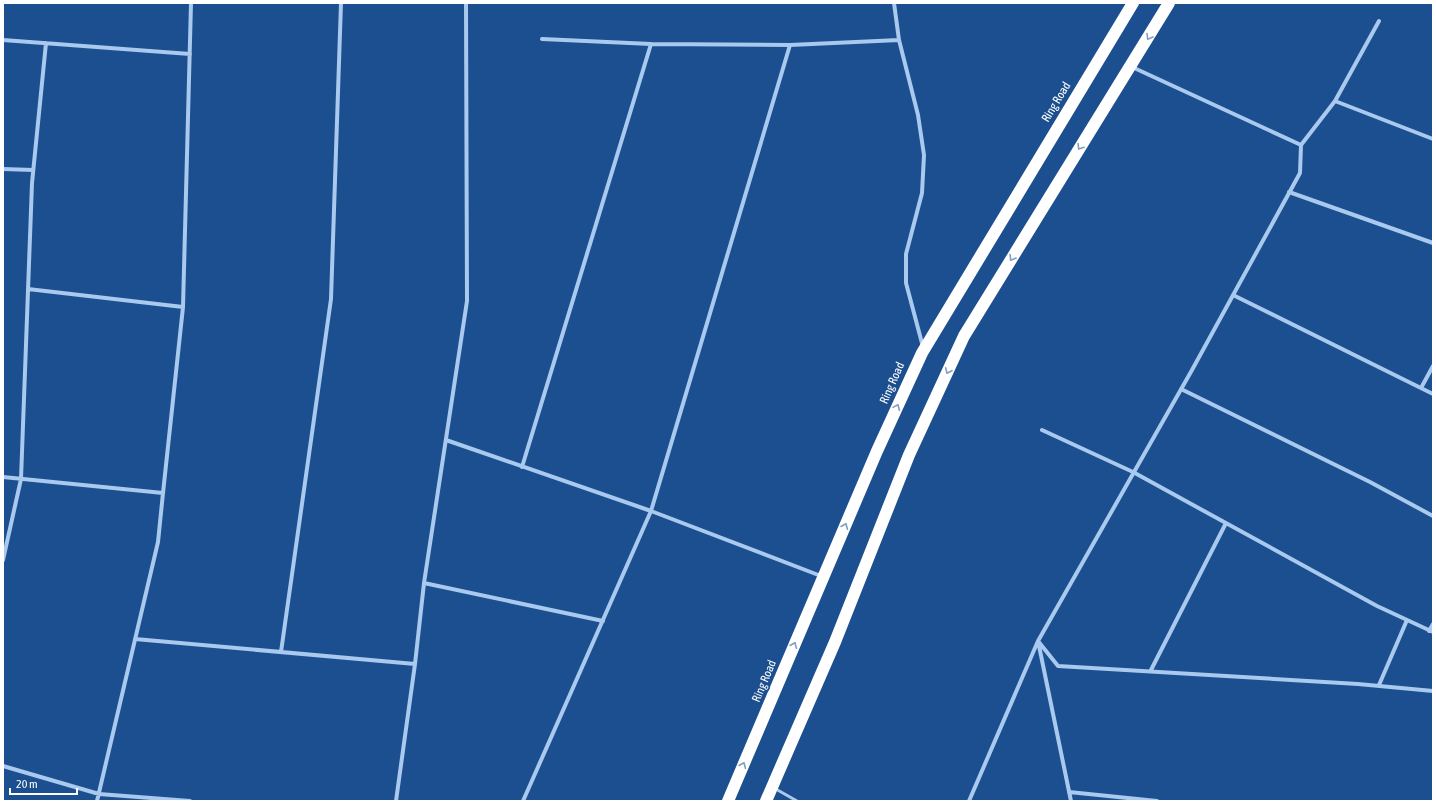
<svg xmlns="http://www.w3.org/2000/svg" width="1436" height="804" viewBox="0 0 1436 804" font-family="'Asap Condensed',sans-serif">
  <rect width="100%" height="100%" fill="#1b4f8f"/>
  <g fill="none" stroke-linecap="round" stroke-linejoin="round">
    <path stroke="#a9c9ee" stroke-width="3" d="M774 788 797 801"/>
    <path stroke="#a9c9ee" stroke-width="4" d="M894 3 899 40 918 115 924 155 922 193 906 254V283L923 347
      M3 40 190 54
      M790 45 899 40
      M1132 67 1301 145 1300 173 1192 370 1038 641 1058 666 1358 684 1433 691
      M1335 101 1379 21
      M1301 145 1335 101 1433 139
      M3 169 33 170
      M1289 192 1433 243
      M28 289 183 307
      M1233 295 1433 394
      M1421 388 1433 366
      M1181 389 1370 482 1433 516
      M1042 430 1133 472 1377 606 1433 632
      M446 440 651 511 821 576
      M522 467 651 44
      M3 477 163 493
      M3 560 21 479 32 183 46 43
      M424 583 603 621
      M1429 631 1433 624
      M135 639 415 664 424 583 467 301 466 3
      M281 652 331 299 341 3
      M1151 670 1226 523
      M1379 685 1407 620
      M3 766 99 794 190 801
      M1069 792 1157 801
      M97 801 158 542 163 493 183 307 191 3
      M396 801 415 664
      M523 801 651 511 790 45 651 44 542 39
      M969 801 1038 641 1071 801"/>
    <path stroke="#fff" stroke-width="12" d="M728 801 877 451 922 353 1133 3
      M766 801 835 642 909 455 964 336 1169 3"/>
  </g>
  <defs><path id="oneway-chevron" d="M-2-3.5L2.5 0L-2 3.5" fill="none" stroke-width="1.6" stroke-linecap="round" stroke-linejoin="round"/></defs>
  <g stroke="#829ec1">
    <use href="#oneway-chevron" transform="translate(1149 37) rotate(121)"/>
    <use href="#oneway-chevron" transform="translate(1080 147) rotate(122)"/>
    <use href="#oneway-chevron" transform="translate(1012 258) rotate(121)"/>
    <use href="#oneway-chevron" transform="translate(948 371) rotate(115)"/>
    <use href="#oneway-chevron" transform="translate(897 407) rotate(-66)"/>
    <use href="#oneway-chevron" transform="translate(845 526) rotate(-67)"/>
    <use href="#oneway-chevron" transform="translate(794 645) rotate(-67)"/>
    <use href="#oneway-chevron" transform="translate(743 765) rotate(-67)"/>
  </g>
  <g text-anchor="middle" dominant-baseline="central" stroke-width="3.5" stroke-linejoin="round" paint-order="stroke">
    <g font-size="12" fill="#fff" stroke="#1b4f8f">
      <text transform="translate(1056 102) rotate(-59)">Ring Road</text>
      <text transform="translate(892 383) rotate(-66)">Ring Road</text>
      <text transform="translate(764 681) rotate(-67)">Ring Road</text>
    </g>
  </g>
  <rect width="1436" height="804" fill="none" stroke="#ffffff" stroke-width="8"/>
  <path d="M10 788v6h67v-6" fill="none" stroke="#ffffff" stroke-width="2"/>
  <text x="16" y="788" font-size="12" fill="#ffffff" stroke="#1b4f8f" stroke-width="3" paint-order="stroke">20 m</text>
</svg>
